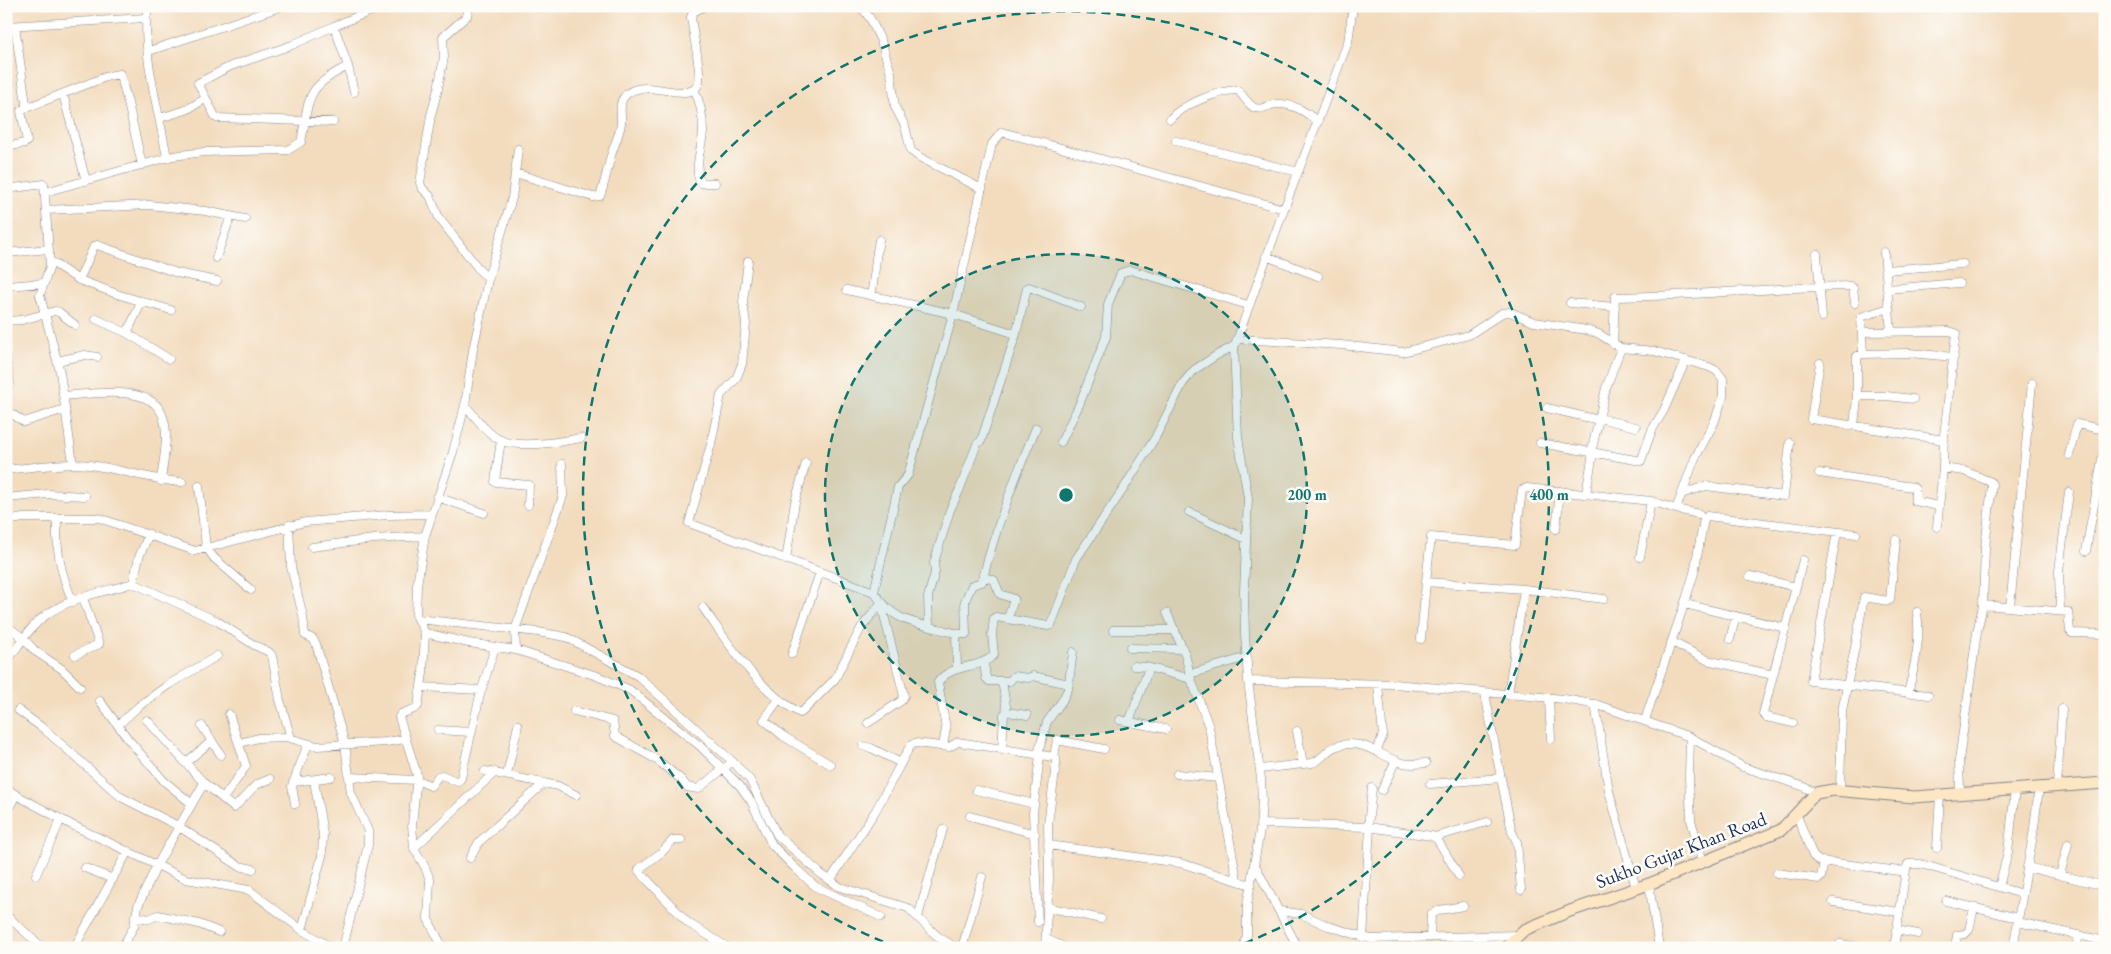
<svg xmlns="http://www.w3.org/2000/svg" width="2111" height="954" viewBox="0 0 2111 954" font-family="'EB Garamond',serif">
  <rect width="100%" height="100%" fill="#fdfcf7"/>
  <filter id="ink" filterUnits="userSpaceOnUse"><feTurbulence type="fractalNoise" baseFrequency=".02" numOctaves="2"/><feDisplacementMap in="SourceGraphic" scale="10" xChannelSelector="R" yChannelSelector="G"/><feConvolveMatrix kernelMatrix="1 2 1 2 8 2 1 2 1" color-interpolation-filters="sRGB"/></filter>
  <filter id="wash" filterUnits="userSpaceOnUse"><feTurbulence type="fractalNoise" baseFrequency=".0096" numOctaves="4" result="noise"/><feDisplacementMap in="SourceGraphic" scale="20" xChannelSelector="R" yChannelSelector="G"/><feGaussianBlur stdDeviation="1.12" result="paint"/><feColorMatrix in="noise" values="0 0 0 0 0 0 0 0 0 0 0 0 0 0 0 0 0 1.4 0 .05"/><feComposite in="paint" operator="in"/></filter>
  <g filter="url(#wash)">
    <rect width="100%" height="100%" fill="#f3dcbe"/>
  </g>
  <g filter="url(#ink)">
    <g fill="none" stroke-linecap="round" stroke-linejoin="round">
      <g stroke="#87868e" stroke-width="9">
        <path id="minor" d="M148 6C140 48 160 115 167 158
          M469 6 467 16 443 37 444 57 438 89 431 115 420 183 422 188 430 196 439 218 481 272 489 278
          M861 6 871 20 881 41 891 73 895 107 905 126 911 151 921 158 982 189
          M6 26 146 18
          M334 26 348 66 354 92
          M149 51 283 6
          M694 89C701 103 703 116 703 132 702 147 693 170 701 183H715
          M63 94 86 181
          M26 108 108 76 120 74 128 103 142 165
          M160 118 186 110 205 99
          M1170 119C1181 105 1218 91 1236 90L1239 91C1243 96 1249 106 1255 108 1260 110 1266 107 1271 105 1289 101 1304 110 1318 122
          M333 122 216 118 198 83 231 66 292 45 334 26 383 6
          M1176 141 1298 172
          M6 147 25 143 27 141 21 111 26 108V104L15 26
          M518 149 512 198 489 275 473 350 465 405 453 452 425 536 417 585 416 615 418 619 538 632 566 637 638 676 733 762 750 780 777 835 821 874 840 887 908 908 937 936 956 948
          M515 173 593 197 600 196C605 183 607 169 611 156 614 145 620 134 621 123 622 114 618 104 624 97 641 74 687 105 698 85 703 77 692 29 691 17L693 12 705 6
          M6 189 44 184 50 266 40 295 60 372 73 464
          M45 192 173 156 204 152 288 150 301 142C310 97 304 88 348 66
          M46 210 149 205 205 211 245 219
          M1884 252 1891 332
          M6 253 49 249
          M1817 254 1822 317
          M1266 256 1318 276
          M216 258 231 216
          M50 261 79 280 120 295 171 310
          M748 261 743 302 746 324 742 364 736 379 721 395 711 444 689 523 874 592 898 487 908 475 953 314 992 144 1002 132 1284 209
          M1885 270 1963 264
          M79 280 94 246 97 245 177 273 217 281
          M6 286 44 283
          M1887 289 1959 283
          M847 290 953 314 1016 334
          M871 295C875 277 875 259 879 240
          M1570 303 1615 307
          M96 319 127 333 169 359
          M6 321 22 320 55 311 59 312 75 325
          M1862 332 1949 331 1956 333 1944 435 1943 468 1937 527
          M127 333 142 301
          M1237 339 1341 345 1403 352 1469 335 1502 313 1510 312 1534 322 1587 330 1599 334 1621 348 1654 351 1709 367 1717 371 1723 379V397L1714 423 1695 458 1676 509
          M1613 344 1615 297C1694 296 1772 287 1850 286L1853 288 1855 303
          M1863 354 1861 317 1889 308
          M6 357 10 384
          M57 361 85 355 97 357
          M1820 363 1811 419 1944 440
          M63 396C89 394 148 384 161 412 171 431 163 460 161 481
          M1857 396H1887L1913 399
          M465 405C475 416 486 433 500 440 520 449 560 442 581 438
          M1547 408 1599 420
          M6 410 24 422 65 409
          M1599 418 1636 427
          M1854 425 1857 398V356L1863 354 1909 353 1954 357
          M501 440 495 482 529 485 528 505
          M1061 442 1079 405 1106 337 1108 304 1121 273 1130 270 1248 305
          M1540 443 1641 461 1652 430 1664 410 1686 360
          M1591 453 1606 388 1621 348
          M2069 455 2077 424 2105 430
          M6 466 13 469C39 467 65 462 90 465 121 469 150 480 182 482
          M1943 468 1964 471 1991 482 1992 485 1985 548 1983 605 1977 632 1959 760 1960 793
          M1819 473 1913 487 1915 489V501L1938 506
          M199 486 206 547 214 558 251 590
          M1586 494 1593 453
          M1681 494 1706 486 1784 496 1790 443
          M437 497 484 513
          M6 498 48 494 85 496
          M1189 512 1246 539
          M57 518C56 550 60 572 73 602
          M6 521 23 518H99L195 551 305 522 388 515 432 514
          M289 525 291 567 303 616 305 635 313 639 316 644 345 744 351 793 368 831V845L343 948
          M1556 529 1560 491
          M1837 532 1811 681 1928 695
          M312 547 374 539 425 536
          M2086 551 2105 442
          M1640 557 1651 501
          M786 560 795 502 806 463
          M1750 576 1796 587
          M984 577 994 580 1000 594 1014 599 1008 618
          M1426 582 1431 537 1515 545 1522 490 1527 488 1651 501 1676 509 1699 514
          M133 583 139 557 149 534
          M874 592C892 620 910 622 939 629 948 631 958 635 966 634L965 601 972 585 982 582C995 529 1014 479 1036 428
          M1685 604 1786 628
          M1983 605 2068 612 2070 631 2072 633 2105 634
          M2010 607 2032 383
          M703 608C730 645 758 691 800 713L802 712 835 679 861 628 881 603 904 696 901 701 868 723
          M2060 611 2059 571 2069 492
          M1167 613 1185 654 1191 679 1209 727 1237 880
          M418 619 425 633 469 643 516 650 597 676 630 690 700 746 740 786 751 801 772 845 794 867 816 887 881 917
          M6 625 23 638 35 651 62 669 80 687
          M929 626 928 597 935 572 934 563 950 510 959 491 977 444 981 441 1016 334 1027 288 1029 287 1081 307
          M1113 630H1175
          M425 633 423 673 418 706 414 709 401 714 399 717 417 775 412 825 414 848 425 867 430 880 428 919 443 948
          M956 633 957 668
          M1421 639 1426 582 1524 589 1604 599
          M1730 639 1736 616
          M1672 642 1707 660 1773 675
          M1130 648 1183 649
          M516 650 515 630 563 496 562 464
          M792 654 820 572
          M75 655 99 644 83 598
          M6 662C19 646 29 627 46 615 70 597 105 592 133 583L217 621 254 645 269 652 272 656 280 700 291 738
          M984 662 986 678 989 681H1010L1014 676 1028 678 1033 676 1069 684
          M1134 666 1147 667 1191 679
          M1190 674 1247 657
          M1002 681 1007 712 1027 715
          M1248 681 1394 684 1564 699 1598 705 1690 737 1743 767 1802 786 1816 793
          M421 687 481 690
          M1908 693C1915 665 1921 640 1917 612
          M1508 695 1524 589
          M1549 698 1551 739
          M779 699 764 720 783 736 831 765
          M100 701 128 739 164 781 192 804
          M1595 704 1609 791 1636 888
          M18 710 44 729 121 797 178 826 239 866 253 869
          M574 711 613 721 615 736 657 760 682 780 687 787 698 789 727 766
          M147 720 204 783 234 808 256 785 270 779
          M1120 720 1166 729
          M1645 720 1686 599 1694 573 1704 519 1707 516 1856 534
          M1129 722 1149 668
          M1793 723 1766 717 1763 714 1803 560
          M118 725 139 706 168 685 217 656
          M202 726 221 755
          M438 730 471 732
          M1297 731 1303 764
          M1690 737 1689 778 1691 820 1703 862
          M240 743 258 738 286 737 317 746 386 742 405 739
          M863 746 871 748 901 763
          M943 746 946 729 938 682C952 663 978 670 994 655L992 634 994 618 996 617 1048 626 1051 625 1076 559 1124 488 1155 438 1183 383 1194 370 1217 355 1234 346
          M1002 750 1004 714 1007 712
          M1377 750 1383 735 1378 685
          M1038 754 1047 722 1062 701 1068 689 1073 652
          M1054 757 1057 740 1104 749
          M185 763 212 741
          M1260 769 1312 763C1325 759 1325 748 1341 745 1365 740 1379 755 1399 762 1408 765 1417 764 1426 763
          M485 771 558 786 576 795
          M1177 774 1218 778
          M507 775 518 725
          M349 777 417 780 431 786 438 776 442 775 458 782 461 778 480 695 495 647
          M1501 778 1512 832 1517 842 1521 890
          M294 782 331 777
          M1430 784 1501 778 1485 693
          M2057 786 2062 709
          M6 788 18 796 72 825 186 879 249 890 302 930 332 948
          M976 790 1034 804
          M1382 790 1396 760
          M1840 791 1842 711 1856 642 1864 597 1888 601 1890 600 1896 540
          M223 799 246 766 229 714
          M295 804 292 786 308 744
          M6 813 16 795
          M1796 813 1813 856 1819 861 1900 871 1906 870 1908 864H1921L2022 894
          M970 816 1035 834
          M1260 824 1368 827 1432 836 1437 839 1459 876
          M1368 827 1372 788
          M1435 837 1487 822
          M681 840H673L662 852 639 869V871L688 923 729 948
          M1048 845 1180 863 1251 885
          M414 848 495 772
          M1937 848 1940 795
          M470 858 479 842 544 783
          M157 865 204 783
          M1255 865 1298 948
          M2027 867 2105 886
          M85 868 113 879
          M1777 873 1819 879 1821 877 1824 861
          M36 875 61 819
          M2060 875 2068 844
          M831 879 876 810 910 746 915 743 949 747 958 742 1054 757 1056 758V764L1048 824 1049 879 1045 948
          M1649 884 1659 948
          M1999 887 2008 852 2015 790
          M1946 901 2018 918
          M1833 902 1899 912
          M1047 907 1101 919
          M1280 911 1301 914 1328 926 1371 939 1519 935
          M6 915 43 948
          M135 916 149 919 158 915 199 924 219 932
          M918 917 943 829
          M1038 922 1033 813 1040 755
          M2018 922 2105 941
          M302 930 322 856 323 834 314 780
          M1896 930 1918 934
          M1363 938 1370 828
          M1430 938 1431 914 1440 910 1463 906
          M1046 939 1066 948
          M1840 944 1864 948
          M74 948 128 851
          M122 948 134 926 138 906 157 865
          M962 948 982 877
          M1243 948 1247 935V905L1260 830 1262 801 1261 779 1248 681 1245 634 1244 591 1248 498 1238 437 1234 348 1284 209 1348 42 1353 6
          M1894 948 1906 870
          M1955 948 1957 935 1965 934 1969 930 1974 908
          M2013 948 2033 835 2039 788
          M2076 948 2079 935"/>
      </g>
      <g stroke="#87868e" stroke-width="13">
        <path id="secondary" d="M1505 948 1524 930 1570 911 1649 884 1781 830 1816 793 1833 790 1914 797 2105 783"/>
      </g>
      <use href="#minor" stroke="#fff" stroke-width="8"/>
      <use href="#secondary" stroke="#fce6c4" stroke-width="11"/>
    </g>
  </g>
  <circle cx="1066" cy="495" r="241" fill="#0f766e" fill-opacity=".12"/>
  <g fill="none" stroke="#0f766e" stroke-width="2.5" stroke-dasharray="9 6">
    <circle cx="1066" cy="495" r="241"/>
    <path d="M897 947A483 483 0 1 1 1235 947"/>
  </g>
  <g text-anchor="middle" dominant-baseline="central" stroke-width="5" stroke-linejoin="round" paint-order="stroke">
    <g font-size="19" fill="#1b2f5e" stroke="#fdfcf7">
      <text transform="translate(1681 850) rotate(-21)">Sukho Gujar Khan Road</text>
    </g>
  </g>
  <circle cx="1066" cy="495" r="8" fill="#0f766e" stroke="#fdfcf7" stroke-width="2.5"/>
  <g font-size="15" text-anchor="middle" font-weight="bold" fill="#0f766e" stroke="#fdfcf7" stroke-width="5" stroke-linejoin="round" paint-order="stroke">
    <text x="1307" y="500">200 m</text>
    <text x="1549" y="500">400 m</text>
  </g>
  <rect width="2111" height="954" fill="none" stroke="#fdfcf7" stroke-width="25"/>
</svg>
